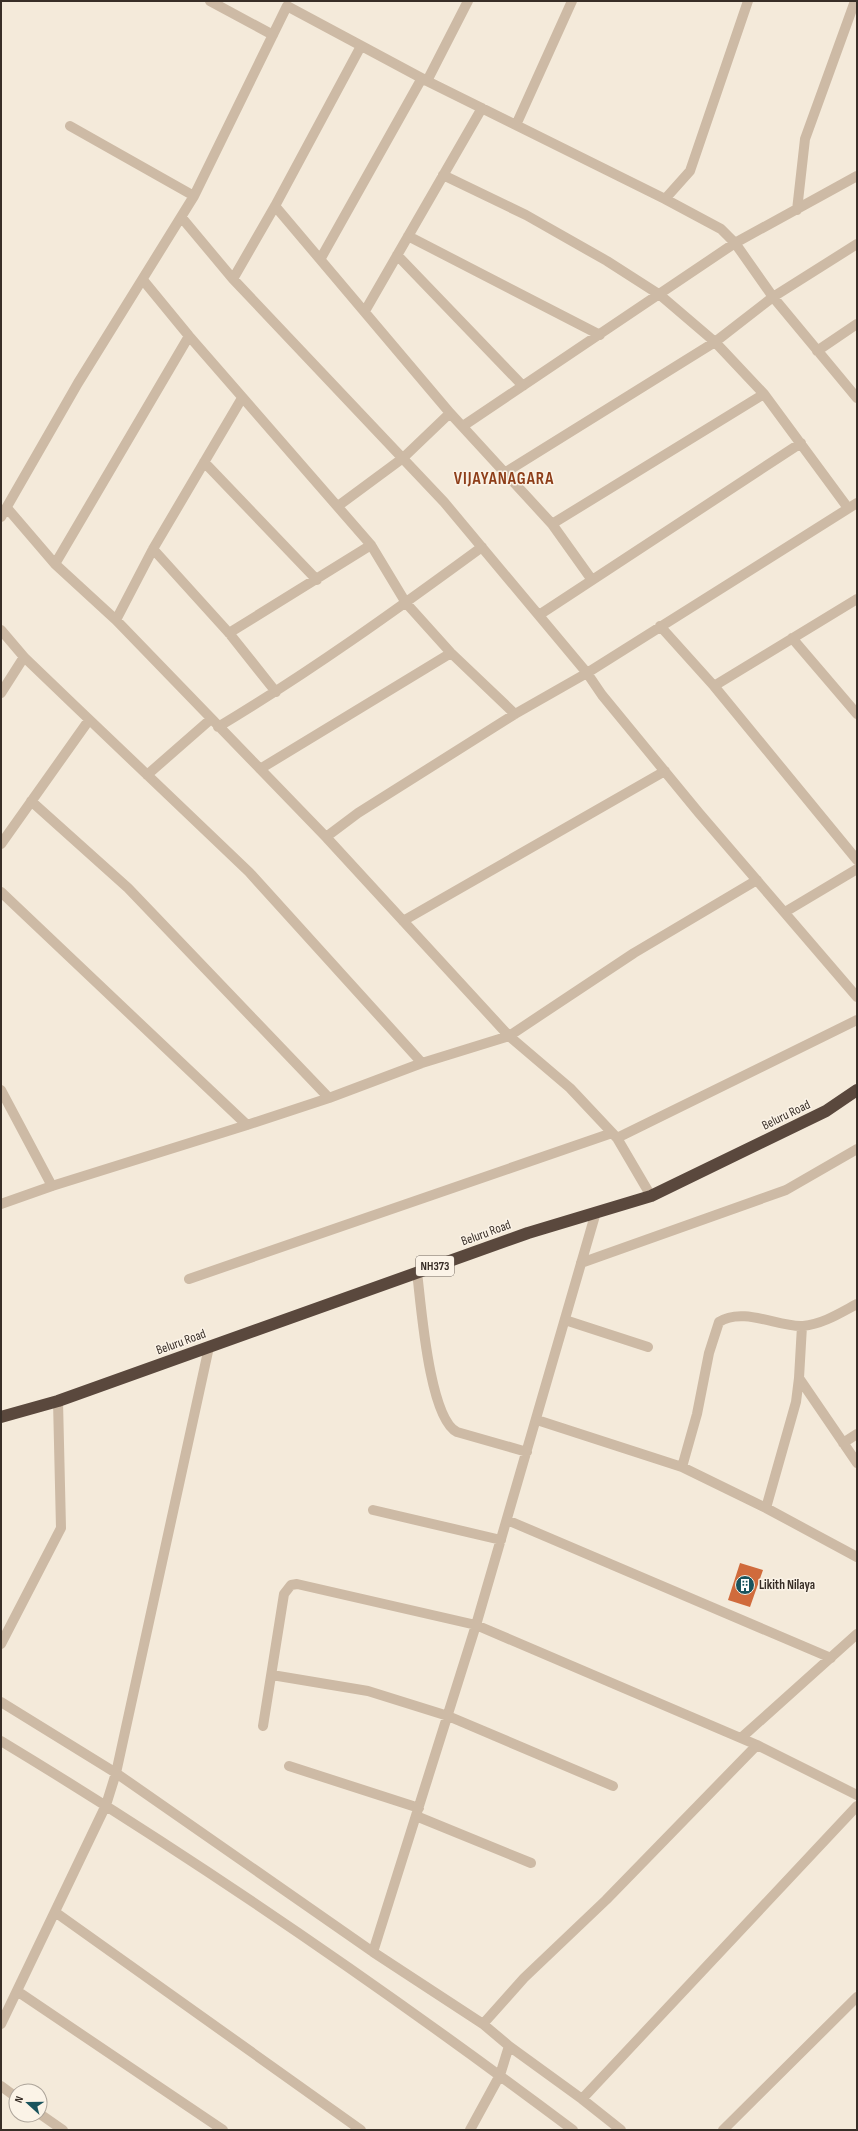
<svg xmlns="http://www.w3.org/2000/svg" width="858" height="2131" viewBox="0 0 858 2131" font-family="'Sofia Sans Condensed',sans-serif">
  <rect width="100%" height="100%" fill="#f4eada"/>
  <path fill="#d06b3c" d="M740 1563 763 1570 750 1607 728 1600Z"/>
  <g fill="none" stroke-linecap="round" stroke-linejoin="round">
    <path stroke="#cdbaa5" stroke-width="10" d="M210 1 273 35
      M427 81 468 1
      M516 125 572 1
      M70 126 194 196
      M443 175 526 215 607 261 660 295 715 342 764 394 848 508
      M665 199 690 171 748 1
      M275 206 450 413 552 524 592 580
      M797 210 805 139 855 1
      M182 218 233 279 444 502 587 673 602 695 699 813 857 997
      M408 236 600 335
      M397 255 523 386
      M321 258 422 78
      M233 279 275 206 361 46
      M143 280 189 336 371 545 406 603 451 653 515 714
      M365 311 482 108
      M817 351 857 324
      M463 426 735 243 857 176
      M204 462 317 580
      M506 472 715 342 773 297 857 244
      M338 506 403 458 450 413
      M7 508 55 564 116 620 326 837 509 1036 570 1088 617 1138 651 1196
      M1 517 78 383 194 196 287 6 427 81 665 199 721 229 735 243 773 297 857 398
      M552 524 764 394
      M153 549 229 633 276 692
      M55 564 189 336
      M539 615 801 443
      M116 620 153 549 242 398
      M660 626 714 686 857 860
      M1 630 24 657 74 705 249 872 422 1063
      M229 633 371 545
      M792 638 857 714
      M714 686 857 599
      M1 693 24 657
      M218 727C310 672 396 610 482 547
      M260 769 451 653
      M147 775 211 719
      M31 801 128 888 329 1098
      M326 837 358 813 515 714 587 673 857 503
      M1 844 89 720
      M1 892 247 1125
      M785 912 857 869
      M403 921 665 771
      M1 1090 52 1186
      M617 1138 857 1020
      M1 1204 52 1186 247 1125 329 1098 422 1063 509 1036 634 953 757 880
      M581 1263 786 1190 857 1149
      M417 1272C421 1304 429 1418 457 1432L527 1452
      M189 1279 612 1133
      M565 1320 648 1347
      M799 1378 857 1463
      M537 1420 682 1467 766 1508 857 1557
      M843 1443 857 1434
      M682 1467 697 1414 709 1353 719 1322C743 1306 780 1328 803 1326 823 1324 840 1313 857 1304
      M766 1508 796 1402 799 1378 802 1326
      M373 1510 501 1540
      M507 1520 831 1658
      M1 1644 61 1528 58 1401
      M272 1675 368 1691 448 1716 613 1786
      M1 1702 116 1773 373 1952 483 2024 509 2046 582 2099 621 2130
      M263 1726 284 1594 291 1585 297 1584 476 1625 757 1745 857 1795
      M741 1738 857 1634
      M1 1741C198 1860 389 1992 573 2130
      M289 1766 419 1808
      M416 1816 531 1863
      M55 1912 361 2130
      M373 1952 476 1625 596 1212
      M17 1991 223 2130
      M1 2024 106 1805 116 1773 209 1347
      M483 2024 524 1978 606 1900 757 1745
      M1 2086 16 2097
      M582 2099 857 1806
      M40 2114 63 2130
      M470 2130 500 2075 509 2046
      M723 2130 857 1997"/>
    <path stroke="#5a483d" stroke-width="12" d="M1 1417 58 1401 528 1233 651 1196 826 1111 857 1090"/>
  </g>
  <defs>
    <g id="building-disc" transform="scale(1)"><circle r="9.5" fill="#19535d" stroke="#fbf3e7"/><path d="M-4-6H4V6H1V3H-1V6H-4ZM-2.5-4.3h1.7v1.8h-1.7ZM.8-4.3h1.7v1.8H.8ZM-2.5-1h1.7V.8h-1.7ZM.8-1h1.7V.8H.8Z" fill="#fff"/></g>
  </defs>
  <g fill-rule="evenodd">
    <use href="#building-disc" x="745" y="1585"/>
  </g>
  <g text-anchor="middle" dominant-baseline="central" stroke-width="3" stroke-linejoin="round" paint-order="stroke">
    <rect fill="#fbf3e7" stroke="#726961" stroke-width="1" x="416" y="1256" width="38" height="20" rx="3"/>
    <g font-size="12" font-weight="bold" fill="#382e27">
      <text x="435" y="1266">NH373</text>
    </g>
    <g font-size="13" fill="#382e27" stroke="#fbf3e7">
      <text transform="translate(786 1115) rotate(-26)">Beluru Road</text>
      <text transform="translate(486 1233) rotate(-20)">Beluru Road</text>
      <text transform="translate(181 1342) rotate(-20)">Beluru Road</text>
    </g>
    <g font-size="13" font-weight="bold" fill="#382e27" stroke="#fbf3e7" text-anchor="start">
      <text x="759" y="1585">Likith Nilaya</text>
    </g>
    <g font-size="17" font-weight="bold" letter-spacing="1" fill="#8e3e19" stroke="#fbf3e7">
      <text x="504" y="479">VIJAYANAGARA</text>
    </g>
  </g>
  <rect width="858" height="2131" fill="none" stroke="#382e27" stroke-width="4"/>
  <g transform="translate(28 2103) rotate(291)"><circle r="19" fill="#fbf3e7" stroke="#ada49a"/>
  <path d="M0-3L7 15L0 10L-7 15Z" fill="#19535d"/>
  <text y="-6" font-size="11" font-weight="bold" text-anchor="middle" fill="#382e27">N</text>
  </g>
</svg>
